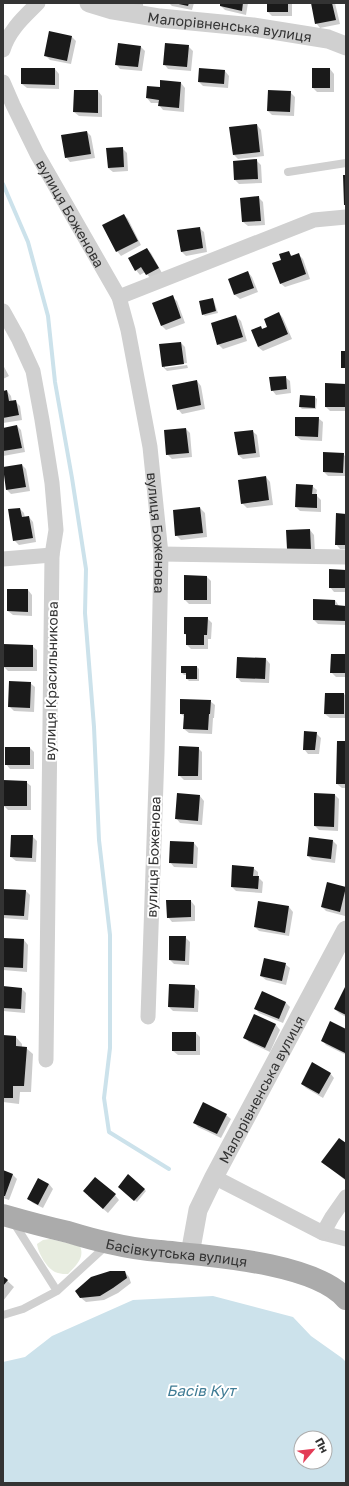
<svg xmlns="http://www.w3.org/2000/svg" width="349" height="1486" viewBox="0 0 349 1486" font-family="'Golos Text',sans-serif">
  <rect width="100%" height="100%" fill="#fff"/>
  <path fill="#e7ecdf" d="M50 1239 80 1246C85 1258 76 1265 68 1274 65 1274 61 1274 58 1273 48 1271 38 1253 37 1244L43 1240Z"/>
  <path fill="#cce2eb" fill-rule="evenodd" d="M213 1296 293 1317 311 1336 342 1358 346 1362V1483H3V1362L25 1357 52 1336 133 1300ZM301 1438H325V1462H301Z"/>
  <path fill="#0003" d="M130 3H143V6L132 5Z
    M169 3H194L192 10 172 6Z
    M221 3H248L246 15 225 10 221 6Z
    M268 3H292V16H272L268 12Z
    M312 3H335L340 24 320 28 316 23Z
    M72 37 76 41 71 64 50 60 45 55Z
    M188 46 193 51 191 71 168 69 164 64Z
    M141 47 145 51 142 71 120 69 116 64Z
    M22 69H55L59 74V89L27 88 22 84Z
    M330 69 334 74V92H317L313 88Z
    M225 71 229 76 228 88 203 86 199 82Z
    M161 82 181 83 185 88 184 112 163 110 159 105V103H151L147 98 148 87 160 88Z
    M98 91 102 96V117L79 116 74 112Z
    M290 92 295 97 294 116 272 115 268 111Z
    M257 125 261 130 264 156 238 159 234 155Z
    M87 132 91 136 95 158 70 162 66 157Z
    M122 148 127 153 128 171 113 172 108 168Z
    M256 160 261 165 262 183 239 184 235 180Z
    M259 198 263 202 265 225 248 226 243 222Z
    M124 215 128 219 141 245 121 256 117 251Z
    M199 228 204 232 207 252 186 256 181 251Z
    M147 249 151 253 162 273 151 279 145 272 140 275 136 270Z
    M288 252 293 257 299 255 303 259 310 279 285 287 280 283 282 260Z
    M248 272 252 277 258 292 240 299 235 295 229 279Z
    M172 297 177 301 185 323 166 330 162 326Z
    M212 299 214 301 218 313 205 316 203 314Z
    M279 313 283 318 292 339 263 351 258 347 260 327 262 329 268 327Z
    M236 316 241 321 247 341 223 349 218 344Z
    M181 343 185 347 187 363 165 366V368L187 365 188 368 167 371 163 367Z
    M3 365 9 376 3 379Z
    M285 377 290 381 291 393 276 395 272 390Z
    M197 381 201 386 205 409 182 414 178 409Z
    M346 385V411H330L326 407Z
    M7 391 11 396 12 402 15 401 20 406 22 420 3 423V392Z
    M315 397 317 399 316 409H302L300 407Z
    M296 418H318L323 422 322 441 301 440 296 436Z
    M17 426 21 430 25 452 3 456V429Z
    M186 429 190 433 192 457 172 459 167 454Z
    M252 431 257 435 260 457 243 459 238 455Z
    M343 454 346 457V476H328L324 472Z
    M22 465 26 469 30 491 11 494 7 490 3 468Z
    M266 477 270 482 273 505 247 508 242 503Z
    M312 486 317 490 316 495 321 500V512L300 511 296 507Z
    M200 508 205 513 207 537 181 540 176 535Z
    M20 509 24 513 25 518 29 517 33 522 36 542 19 545 14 540Z
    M346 515V549H340L336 544Z
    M310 530 314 535 315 553H292Z
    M346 571V592H334L330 587Z
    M207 577 211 581V604H189L185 600Z
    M8 590H28L32 595V616L13 615 8 611Z
    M335 600 339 606 346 607V625L318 624 314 620Z
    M207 618 212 623 211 639H208V649H191L187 645V636L185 634Z
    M32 646 37 650V671H8L4 667Z
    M346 655V677H336L331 672Z
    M266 659 270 664 269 683 241 682 237 677Z
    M197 667 199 669V681H189L187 679V675H184L182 673Z
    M30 683 35 687 34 712 14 711 9 706Z
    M344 694 346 696V718H330L325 714Z
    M210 701 215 705 214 718H213L212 734 189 733 184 729 185 717 181 714Z
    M316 733 321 738 319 754H308L304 749Z
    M346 742V788H342L337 784Z
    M30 748 34 752V769H10L6 764Z
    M198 748 202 752V780H184L179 775Z
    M26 782 31 786V810H8L4 806Z
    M335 795 339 799 338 831 319 830 315 826Z
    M200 796 204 801 202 825 180 823 176 818Z
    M32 836 37 841 36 862 16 861 11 857Z
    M333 841 337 845 335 863 312 860 308 856Z
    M194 843 198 848 197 868 174 867 170 862Z
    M253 868 258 872V877L263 882 262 893 236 891 232 887Z
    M328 884 346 888V910L345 916 326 911 322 907Z
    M3 890 26 891 30 895 28 920 3 918Z
    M191 901 195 906V921L172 922 168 917Z
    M289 907 293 912 289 936 259 931 255 927Z
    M185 937 190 942 189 965 174 964 170 960Z
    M3 939 24 940 28 945 27 972 3 970Z
    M285 964 290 968 286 985 266 980 261 976Z
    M194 986 199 991 198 1012 173 1011 169 1007Z
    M3 987 22 989 26 993 25 1013 3 1011Z
    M346 987V1017L339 1013 335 1009Z
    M286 1003 290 1007 283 1023 259 1013 255 1008Z
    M254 1015 276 1025 280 1030 270 1052 249 1042 244 1037Z
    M346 1030V1055L326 1045 322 1040Z
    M173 1033H196L200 1037V1055H178L173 1051Z
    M3 1036 16 1037 22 1044V1048H26L33 1054 31 1092H20L19 1104 3 1102Z
    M330 1073 334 1078 323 1098 306 1088 302 1084Z
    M226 1115 231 1119 221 1138 198 1127 194 1122Z
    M346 1144V1181L323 1162Z
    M3 1171 13 1175 17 1179 9 1200 3 1198Z
    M49 1184 53 1189 43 1208 33 1203 28 1199Z
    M121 1189H144L146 1191 137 1202Z
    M115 1195 119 1200 108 1213 88 1196Z
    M125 1272 129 1277 131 1283 118 1293 104 1300 86 1302 81 1298Z
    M3 1277 14 1287 3 1301Z"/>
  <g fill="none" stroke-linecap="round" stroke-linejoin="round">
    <path stroke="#cce2eb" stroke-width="4" d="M3 184 28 242 48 316 55 382 72 478 86 569 85 613 94 727 99 840 110 935V1048L104 1098 109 1132 169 1169"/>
  </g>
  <path fill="#1a1a1a" d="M174 3H189L188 6Z
    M220 3H243L242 11 220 6Z
    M267 3H288V12H267Z
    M311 3H332L336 20 315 24Z
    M49 31 72 36 67 61 44 56Z
    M118 43 141 46 138 67 115 65Z
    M165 43 189 45 187 67 163 65Z
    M21 68H55V85L21 84Z
    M199 68 225 70 224 84 198 82Z
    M312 68H330V88H312Z
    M160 80 181 82 179 108 158 106 159 100 146 98 147 86 160 87Z
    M74 90H98V113L73 112Z
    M268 90 291 91 290 112 267 111Z
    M257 124 260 152 233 155 229 127Z
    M87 131 91 154 65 158 61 135Z
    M123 147 124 167 108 168 106 148Z
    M257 159 258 179 234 180 233 161Z
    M343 175H346V205H344Z
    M259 196 261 221 242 222 240 198Z
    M124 214 138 241 116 252 102 225Z
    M200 227 203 248 181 252 177 230Z
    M147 248 159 268 146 275 141 267 135 271 128 258Z
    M289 251 291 256 299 253 306 274 280 284 272 263 281 260 279 254Z
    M248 271 254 288 234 295 228 279Z
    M173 295 181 318 161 326 152 303Z
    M213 298 216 311 202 315 199 301Z
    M279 312 288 334 258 347 251 330 261 326 262 329 267 327 264 319Z
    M236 315 243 337 217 345 211 323Z
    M181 342 184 364 162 367 159 344Z
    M341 351H346V368H341Z
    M286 376 287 389 271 391 269 377Z
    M197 380 201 405 177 410 172 385Z
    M325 383 346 384V407H325Z
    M7 390 9 401 16 400 19 415 3 418V391Z
    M300 395 315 396V408L299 407Z
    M295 417H319L318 437 295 436Z
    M17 425 22 448 3 451V428Z
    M186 428 189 453 166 455 164 430Z
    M253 430 256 453 238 455 234 432Z
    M323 452 344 453 343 473 323 472Z
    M22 464 26 487 6 490 3 467Z
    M266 476 269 500 241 504 238 480Z
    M296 484 313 485 312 494H317V508L295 507Z
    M200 507 203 533 175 536 173 510Z
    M20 508 22 517 29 516 33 538 13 541 8 509Z
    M336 513 346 514V545H335Z
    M310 529 311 549H287L286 530Z
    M329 569 346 570V588H329Z
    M184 575 207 576V600H184Z
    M7 589H28V612L7 611Z
    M313 599 335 600V605L346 606V621L313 620Z
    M184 617H208L207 635H204V645H186V634H184Z
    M3 644 33 645V667H3Z
    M331 654H346V673H330Z
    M237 657 266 658 265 679 236 678Z
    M181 666H197V679H186V673H181Z
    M9 681 31 682 30 708 8 707Z
    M325 693H344V714H324Z
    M180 699 211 700 210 714H209L208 730 183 729 184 714H180Z
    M304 731 317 732 315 750H303Z
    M337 741H346V784H336Z
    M179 746 199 747 198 776H178Z
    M5 747H30V765H5Z
    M3 780 27 781V806H3Z
    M177 793 200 795 198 821 175 819Z
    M314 793 335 794 334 827 314 826Z
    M11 835H33L32 858 10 857Z
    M309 837 333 840 331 859 307 856Z
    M170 841 194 842 193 864 169 863Z
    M232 865 254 867 253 876H259L258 889 231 887Z
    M327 882 346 887 340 912 321 907Z
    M3 889 26 890 24 916 3 915Z
    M166 900H191V917L167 918Z
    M258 901 289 906 285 933 254 927Z
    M169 936H186L185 961 169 960Z
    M3 938 24 939 23 968 3 967Z
    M264 958 286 963 282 981 260 976Z
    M169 984 195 985 194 1008 168 1007Z
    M346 985V1015L334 1009Z
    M3 986 22 988 21 1009 3 1008Z
    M262 991 286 1002 279 1019 254 1009Z
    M254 1014 276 1024 265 1048 243 1038Z
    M330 1021 346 1029V1050L345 1053 321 1041Z
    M172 1032H196V1051H172Z
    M3 1035 16 1036V1046L27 1047 24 1086H13V1098H3Z
    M312 1062 331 1073 319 1094 301 1084Z
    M203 1102 227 1114 217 1134 193 1123Z
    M339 1138 346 1143V1180L321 1162Z
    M3 1170 13 1174 5 1196H3Z
    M128 1174 145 1189 134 1201 118 1187Z
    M95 1177 116 1194 103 1209 83 1191Z
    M38 1178 49 1184 38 1205 27 1199Z
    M110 1271H125L127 1278 113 1288 100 1296 80 1298 75 1291 91 1277Z
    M3 1276 8 1280 3 1286Z"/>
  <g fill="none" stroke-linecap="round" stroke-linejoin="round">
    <path stroke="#d0d0d0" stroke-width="8" d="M288 172 346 163
      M14 1223 57 1291
      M3 1315 23 1309 57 1291 107 1245"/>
    <g stroke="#d0d0d0" stroke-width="15">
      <path d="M3 50C9 30 24 17 38 3"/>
      <path id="s1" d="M3 82 13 105 37 154 119 297 128 330 150 447 161 554 157 753 148 1017"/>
      <path d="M119 297 314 220 346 217"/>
      <path d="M3 311 18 338 33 371 42 420 52 483 56 530 52 555 46 1060"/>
      <path d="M161 554 346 557"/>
      <path d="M3 559 52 555"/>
      <path d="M214 1177 323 1233 346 1239"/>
      <path d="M323 1233 332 1217 346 1197"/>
    </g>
    <g stroke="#d0d0d0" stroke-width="19">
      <path id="s2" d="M89 3 112 10 160 18 253 27 328 39 346 46"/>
      <path id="s3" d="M190 1254 198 1210 214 1177 346 930"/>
    </g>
    <path stroke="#ababab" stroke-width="22" id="s4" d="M3 1215C24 1221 46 1227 68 1232 81 1236 95 1240 109 1243 126 1247 143 1250 160 1251 208 1256 314 1262 346 1299"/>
  </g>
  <g text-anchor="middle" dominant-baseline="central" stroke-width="4" stroke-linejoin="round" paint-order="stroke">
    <g font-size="14" fill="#333" stroke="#fff">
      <text stroke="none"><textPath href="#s2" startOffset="143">Малорівненська вулиця</textPath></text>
      <text stroke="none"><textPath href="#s1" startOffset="148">вулиця Боженова</textPath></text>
      <text stroke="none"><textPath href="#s1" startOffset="484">вулиця Боженова</textPath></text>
      <text transform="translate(51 681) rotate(-89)">вулиця Красильникова</text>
      <text transform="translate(153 857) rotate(-88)">вулиця Боженова</text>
      <text stroke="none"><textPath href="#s3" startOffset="181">Малорівненська вулиця</textPath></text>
      <text stroke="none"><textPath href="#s4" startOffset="178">Басівкутська вулиця</textPath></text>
    </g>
    <g font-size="15" font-style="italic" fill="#407c95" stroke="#fff">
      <text x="201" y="1390">Басів Кут</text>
    </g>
  </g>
  <rect width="349" height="1486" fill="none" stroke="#333333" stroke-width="8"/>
  <g transform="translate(313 1450) rotate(62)"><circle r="19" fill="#ffffff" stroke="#adadad"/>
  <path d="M0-3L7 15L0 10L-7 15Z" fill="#e33b56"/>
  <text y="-6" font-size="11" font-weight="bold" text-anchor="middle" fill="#333333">Пн</text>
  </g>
</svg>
